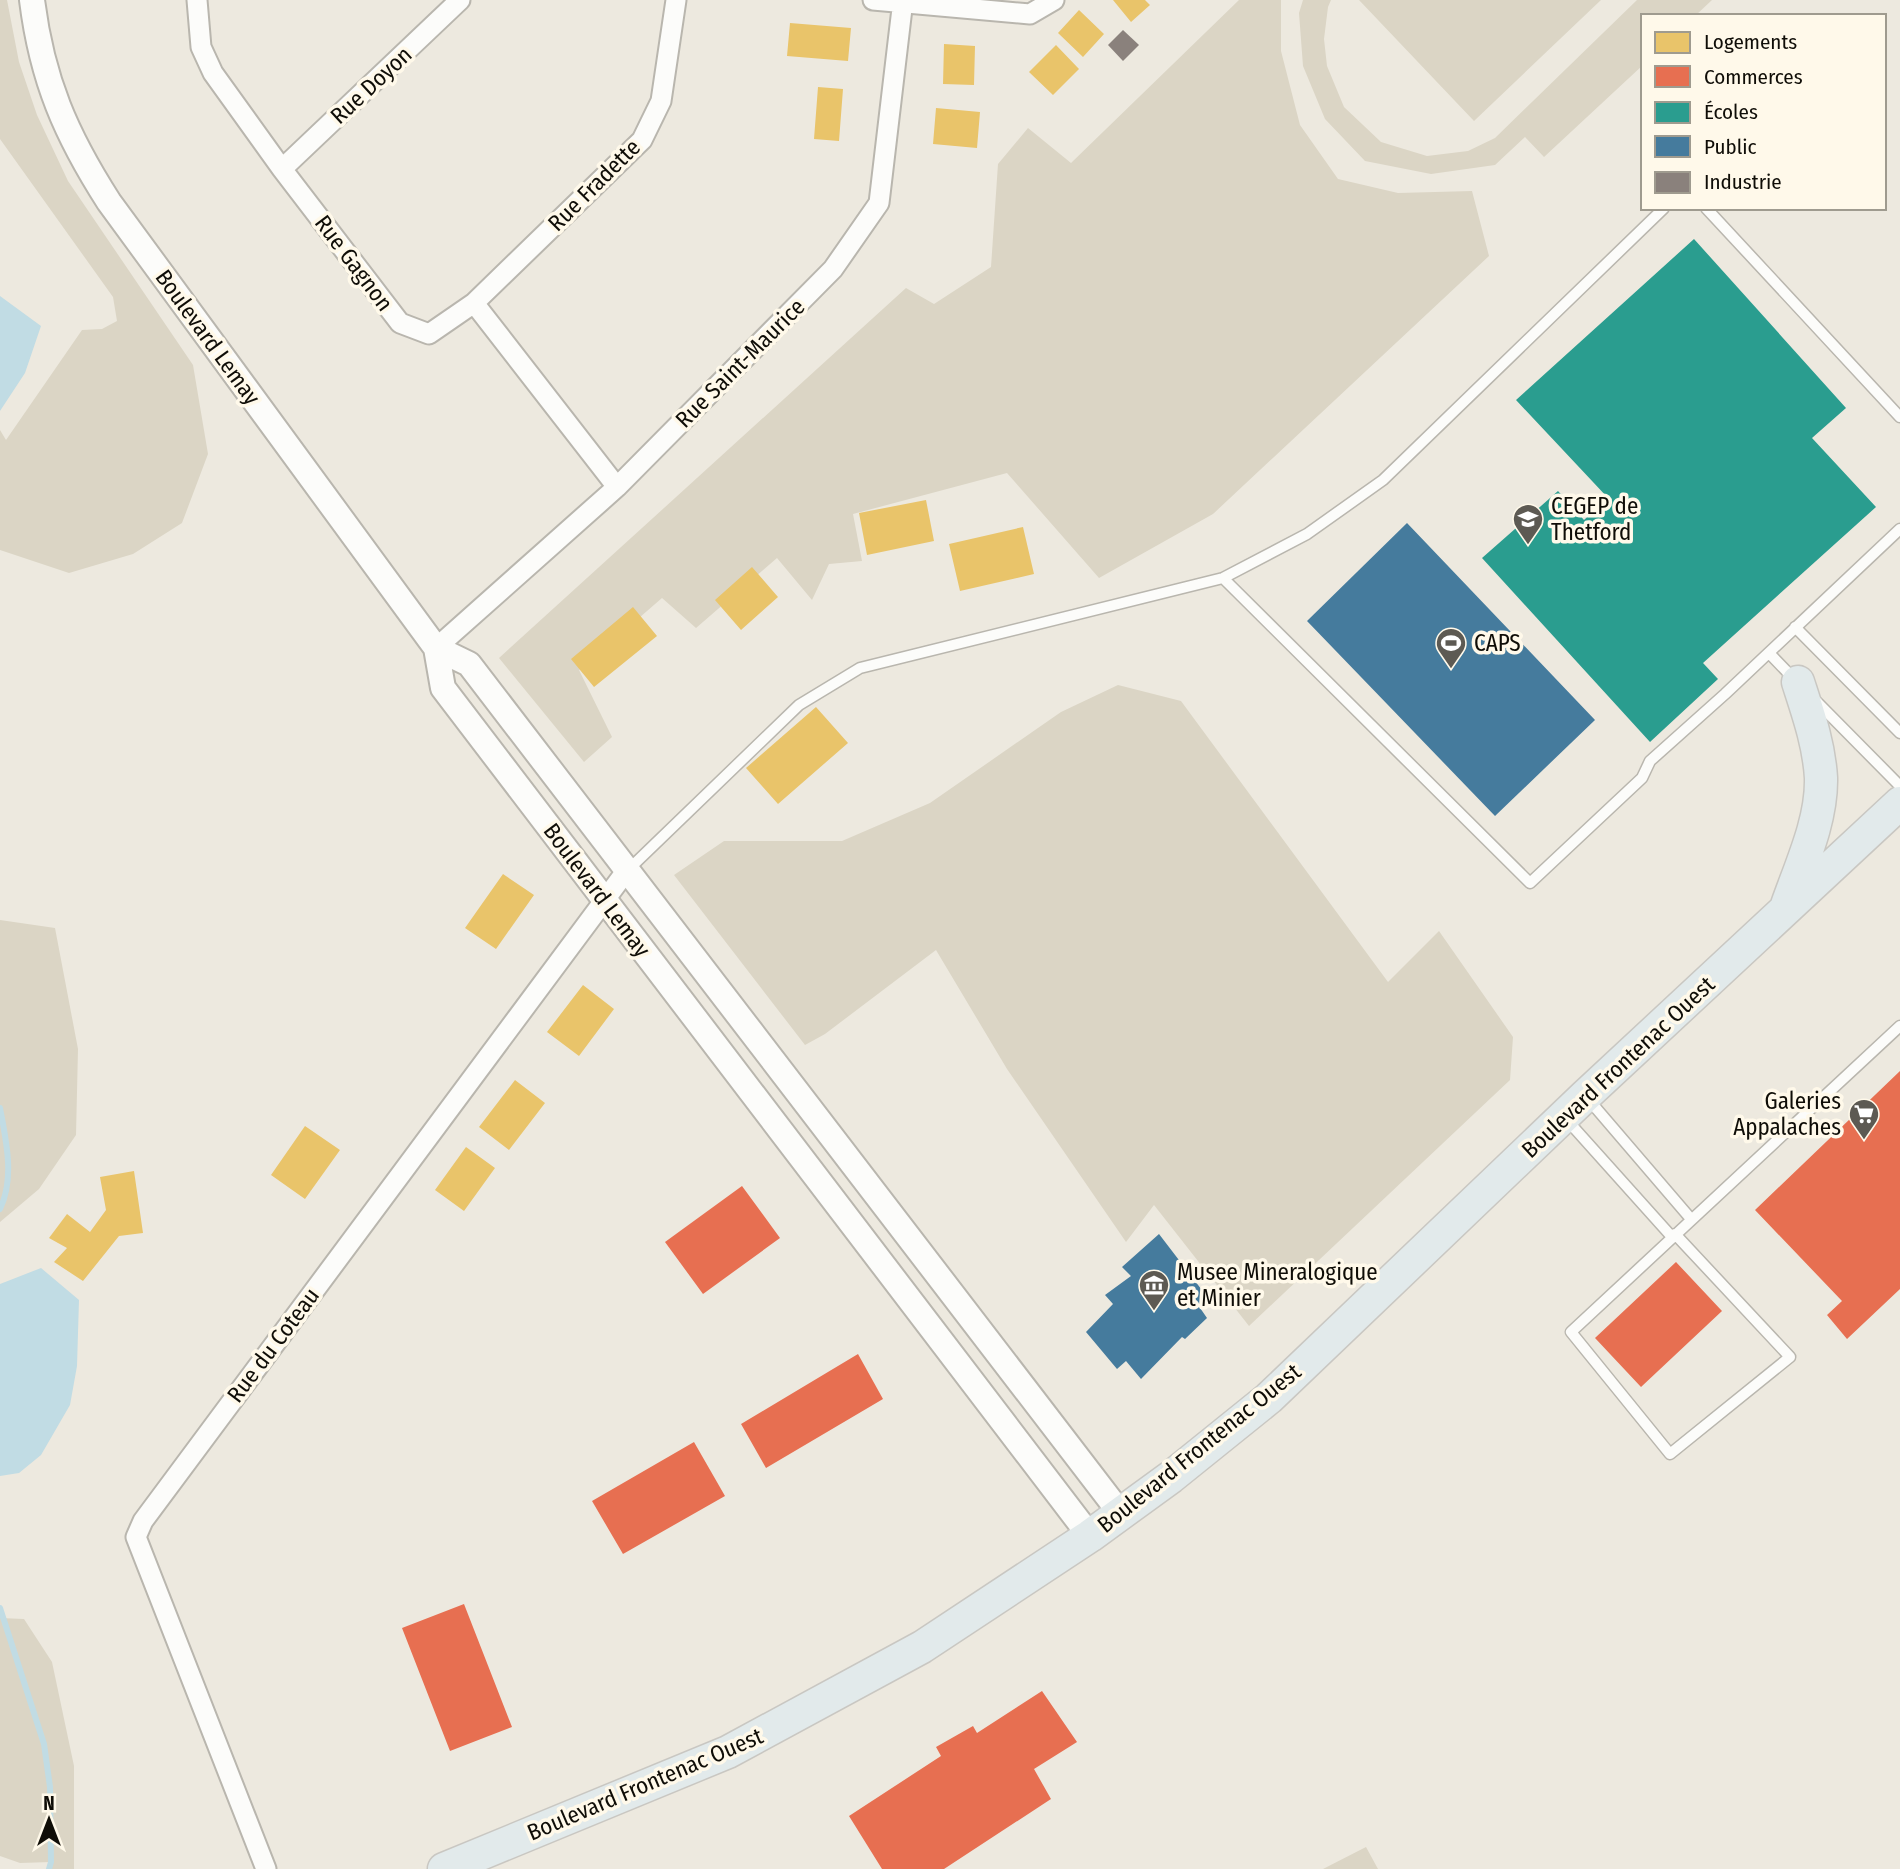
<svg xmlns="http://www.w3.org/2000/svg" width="1900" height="1869" viewBox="0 0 1900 1869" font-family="'Fira Sans Condensed',sans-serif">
  <rect width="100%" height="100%" fill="#ede9df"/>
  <path fill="#dbd5c5" d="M0 0H7L19 62 37 115 68 181 193 365 208 454 182 523 133 554 69 573 0 550V430L6 440 82 330 102 329 117 321 113 297 0 139Z
    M1239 0H1281V51L1300 125 1338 179 1398 193 1472 191 1489 256 1213 514 1099 578 1007 473 853 514 862 561 829 564 812 600 777 558 696 628 662 598 579 670 612 737 584 762 499 658 906 288 934 304 991 267 998 164 1028 128 1071 163Z
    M1303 0H1331L1328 7 1324 39 1327 66 1344 107 1381 142 1427 156 1468 151 1495 138 1637 0H1712L1695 16H1643V65L1544 157 1525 137 1495 165 1431 174 1365 161 1325 119 1303 66 1299 13Z
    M1359 0H1601L1474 121Z
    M1118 685 1181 701 1388 982 1439 931 1513 1037 1510 1080 1249 1326 1154 1205 1126 1242 1007 1069 936 950 825 1034 805 1045 674 875 724 841H842L930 803 1061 712Z
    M0 920 55 928 78 1049 76 1135 39 1189 0 1222Z
    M0 1618 24 1619 52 1662 74 1766V1869H49L51 1862 20 1863 0 1856Z
    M1366 1847 1378 1869H1323Z"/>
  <path fill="#c1dce4" d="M0 296 41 326 25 373 0 411Z
    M41 1268 79 1300 77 1366 70 1405 41 1455 19 1473 0 1476V1284Z"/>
  <path fill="#e9c46a" d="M1113 0H1145L1150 5 1131 22Z
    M1079 10 1104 34 1083 57 1058 33Z
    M790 23 851 28 848 61 787 56Z
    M944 44 975 46 974 85 943 84Z
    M1056 45 1079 69 1053 95 1029 72Z
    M818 87 843 89 839 141 814 139Z
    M936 108 980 112 977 148 933 144Z
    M926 500 934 541 867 555 859 513Z
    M1023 527 1034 574 960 591 949 544Z
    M752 567 778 597 741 630 715 600Z
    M633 607 657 636 594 687 571 659Z
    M816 707 848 743 778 804 746 768Z
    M503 874 534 895 496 949 465 928Z
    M583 985 614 1009 579 1056 547 1032Z
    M515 1080 545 1103 509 1150 479 1127Z
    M305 1126 340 1150 305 1199 271 1175Z
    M466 1147 495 1168 464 1211 435 1190Z
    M134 1171 143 1233 119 1236 83 1281 54 1262 67 1248 49 1238 67 1214 90 1232 106 1210 100 1177Z"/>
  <path fill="#e76f51" d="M1900 1071V1289L1847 1339 1827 1315 1842 1301 1755 1210Z
    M742 1186 780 1238 703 1294 665 1242Z
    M1676 1262 1722 1311 1641 1387 1595 1338Z
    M858 1354 883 1399 766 1468 741 1424Z
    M694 1442 725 1496 623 1554 592 1501Z
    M464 1604 512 1727 450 1751 402 1628Z
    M1042 1691 1077 1742 1034 1769 1051 1799 944 1869H882L849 1816 941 1756 936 1747 973 1726 977 1733Z"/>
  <path fill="#2a9d8f" d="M1694 239 1846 408 1812 438 1876 507 1703 663 1718 679 1650 742 1482 558 1558 491 1584 520 1608 498 1516 400Z"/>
  <path fill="#457b9d" d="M1407 523 1595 720 1495 816 1307 621Z
    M1159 1234 1208 1298 1198 1305 1207 1318 1185 1339 1182 1337 1141 1379 1126 1361 1117 1369 1086 1332 1113 1304 1105 1295 1131 1276 1122 1267Z"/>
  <path fill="#8a817c" d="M1123 30 1139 45 1123 61 1108 45Z"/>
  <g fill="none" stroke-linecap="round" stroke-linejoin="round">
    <path stroke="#c1dce4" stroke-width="6" d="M0 1108C6 1140 15 1178 0 1209
      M0 1608 44 1744 50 1787 51 1862 49 1869"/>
    <g stroke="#b9b6ae" stroke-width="13">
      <path id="service" d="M1706 208 1900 417
        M1223 578 1530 883 1642 778 1650 761 1725 694 1900 529
        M1795 627 1900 733
        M1769 653 1795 680
        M1813 698 1900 786
        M628 870 799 705 860 668 1223 578 1307 534 1383 480 1664 208
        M1589 1100 1691 1219
        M1567 1120 1672 1237
        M1675 1234 1790 1357 1670 1454 1571 1332 1900 1026"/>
    </g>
    <g stroke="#b9b6ae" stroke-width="23">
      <path id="minor" d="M197 0 201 47 213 73 282 169 400 323 429 334 474 303 617 487
        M873 0 1030 14 1054 0
        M282 169 460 0
        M474 303 642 140 661 101 676 0
        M436 648 617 487 833 269 879 203 903 0
        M266 1869 136 1537 143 1521 627 870"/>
    </g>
    <g stroke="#b9b6ae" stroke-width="28">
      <path id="tertiary" d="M32 0C42 80 66 135 109 202L436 648 443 688 1090 1536
        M436 648 469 664 1121 1514"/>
    </g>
    <g stroke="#c9c7c2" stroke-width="35">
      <path id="primary" d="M1787 905C1801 865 1822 821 1821 778 1819 744 1808 713 1798 682
        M444 1869 728 1752 922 1647 1090 1536 1171 1477 1269 1398 1585 1096 1900 803"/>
    </g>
    <use href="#service" stroke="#fcfcfa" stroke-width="10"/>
    <use href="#minor" stroke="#fcfcfa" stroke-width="19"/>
    <use href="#tertiary" stroke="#fcfcfa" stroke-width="24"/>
    <use href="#primary" stroke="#e2eaeb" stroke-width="32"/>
  </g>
  <defs>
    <g id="university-pin" transform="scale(1.575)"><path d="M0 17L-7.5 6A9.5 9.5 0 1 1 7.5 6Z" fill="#5d5a53" stroke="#fff9ea"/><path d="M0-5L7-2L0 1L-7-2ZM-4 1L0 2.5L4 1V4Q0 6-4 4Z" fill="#fff"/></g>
    <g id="stadium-pin" transform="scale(1.575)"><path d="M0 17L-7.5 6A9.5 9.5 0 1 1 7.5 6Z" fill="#5d5a53" stroke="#fff9ea"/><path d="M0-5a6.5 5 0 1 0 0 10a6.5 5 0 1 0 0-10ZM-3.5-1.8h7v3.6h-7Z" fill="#fff"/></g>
    <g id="supermarket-pin" transform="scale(1.575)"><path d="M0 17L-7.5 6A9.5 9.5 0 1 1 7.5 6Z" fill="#5d5a53" stroke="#fff9ea"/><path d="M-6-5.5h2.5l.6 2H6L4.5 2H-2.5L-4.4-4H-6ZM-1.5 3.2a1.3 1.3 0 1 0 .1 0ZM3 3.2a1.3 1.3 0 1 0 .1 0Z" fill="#fff"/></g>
    <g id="museum-pin" transform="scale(1.575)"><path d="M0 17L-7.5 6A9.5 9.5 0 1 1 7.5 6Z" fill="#5d5a53" stroke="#fff9ea"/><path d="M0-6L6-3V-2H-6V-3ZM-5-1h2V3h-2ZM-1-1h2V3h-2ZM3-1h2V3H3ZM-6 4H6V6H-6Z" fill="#fff"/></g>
  </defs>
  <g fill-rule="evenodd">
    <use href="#university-pin" x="1528" y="519"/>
    <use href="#stadium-pin" x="1451" y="643"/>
    <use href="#supermarket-pin" x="1864" y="1114"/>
    <use href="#museum-pin" x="1154" y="1285"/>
  </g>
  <g text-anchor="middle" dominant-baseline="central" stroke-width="7" stroke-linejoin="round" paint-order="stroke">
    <g font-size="23" fill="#0f0d07" stroke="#fff9ea">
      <text transform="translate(371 85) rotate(-43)">Rue Doyon</text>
      <text transform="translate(594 185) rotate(-45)">Rue Fradette</text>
      <text transform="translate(354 263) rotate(53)">Rue Gagnon</text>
      <text transform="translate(208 337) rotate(54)">Boulevard Lemay</text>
      <text transform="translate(740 363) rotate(-45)">Rue Saint-Maurice</text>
      <text transform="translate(597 890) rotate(53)">Boulevard Lemay</text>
      <text transform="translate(1618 1067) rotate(-43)">Boulevard Frontenac Ouest</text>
      <text transform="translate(273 1345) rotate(-53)">Rue du Coteau</text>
      <text transform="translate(1199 1448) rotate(-39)">Boulevard Frontenac Ouest</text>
      <text transform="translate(645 1784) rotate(-23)">Boulevard Frontenac Ouest</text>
    </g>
    <g font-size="23" fill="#0f0d07" stroke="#fff9ea" text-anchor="start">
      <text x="1551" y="506">CEGEP de<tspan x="1551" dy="26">Thetford</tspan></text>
      <text x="1474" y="643">CAPS</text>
      <text x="1841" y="1101" text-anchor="end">Galeries<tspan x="1841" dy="26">Appalaches</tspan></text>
      <text x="1177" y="1272">Musee Mineralogique<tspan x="1177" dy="26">et Minier</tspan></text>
    </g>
  </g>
  <rect x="1641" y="14" width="245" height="196" fill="#fff9ea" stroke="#9f9b8f" stroke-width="2"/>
  <rect x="1655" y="32" width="35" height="21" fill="#e9c46a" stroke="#9f9b8f" stroke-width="2"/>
  <text x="1704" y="49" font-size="21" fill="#0f0d07">Logements</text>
  <rect x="1655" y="66" width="35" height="21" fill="#e76f51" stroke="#9f9b8f" stroke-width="2"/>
  <text x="1704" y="84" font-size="21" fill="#0f0d07">Commerces</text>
  <rect x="1655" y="102" width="35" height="21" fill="#2a9d8f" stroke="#9f9b8f" stroke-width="2"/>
  <text x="1704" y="119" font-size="21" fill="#0f0d07">Écoles</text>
  <rect x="1655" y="136" width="35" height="21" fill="#457b9d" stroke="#9f9b8f" stroke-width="2"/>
  <text x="1704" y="154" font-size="21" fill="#0f0d07">Public</text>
  <rect x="1655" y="172" width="35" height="21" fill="#8a817c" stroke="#9f9b8f" stroke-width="2"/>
  <text x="1704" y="189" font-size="21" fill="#0f0d07">Industrie</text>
  <g transform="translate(49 1820)" stroke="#fff9ea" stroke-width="5" paint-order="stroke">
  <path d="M0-5L12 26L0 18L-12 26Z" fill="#0f0d07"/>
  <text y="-10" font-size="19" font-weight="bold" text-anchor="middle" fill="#0f0d07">N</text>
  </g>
</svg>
